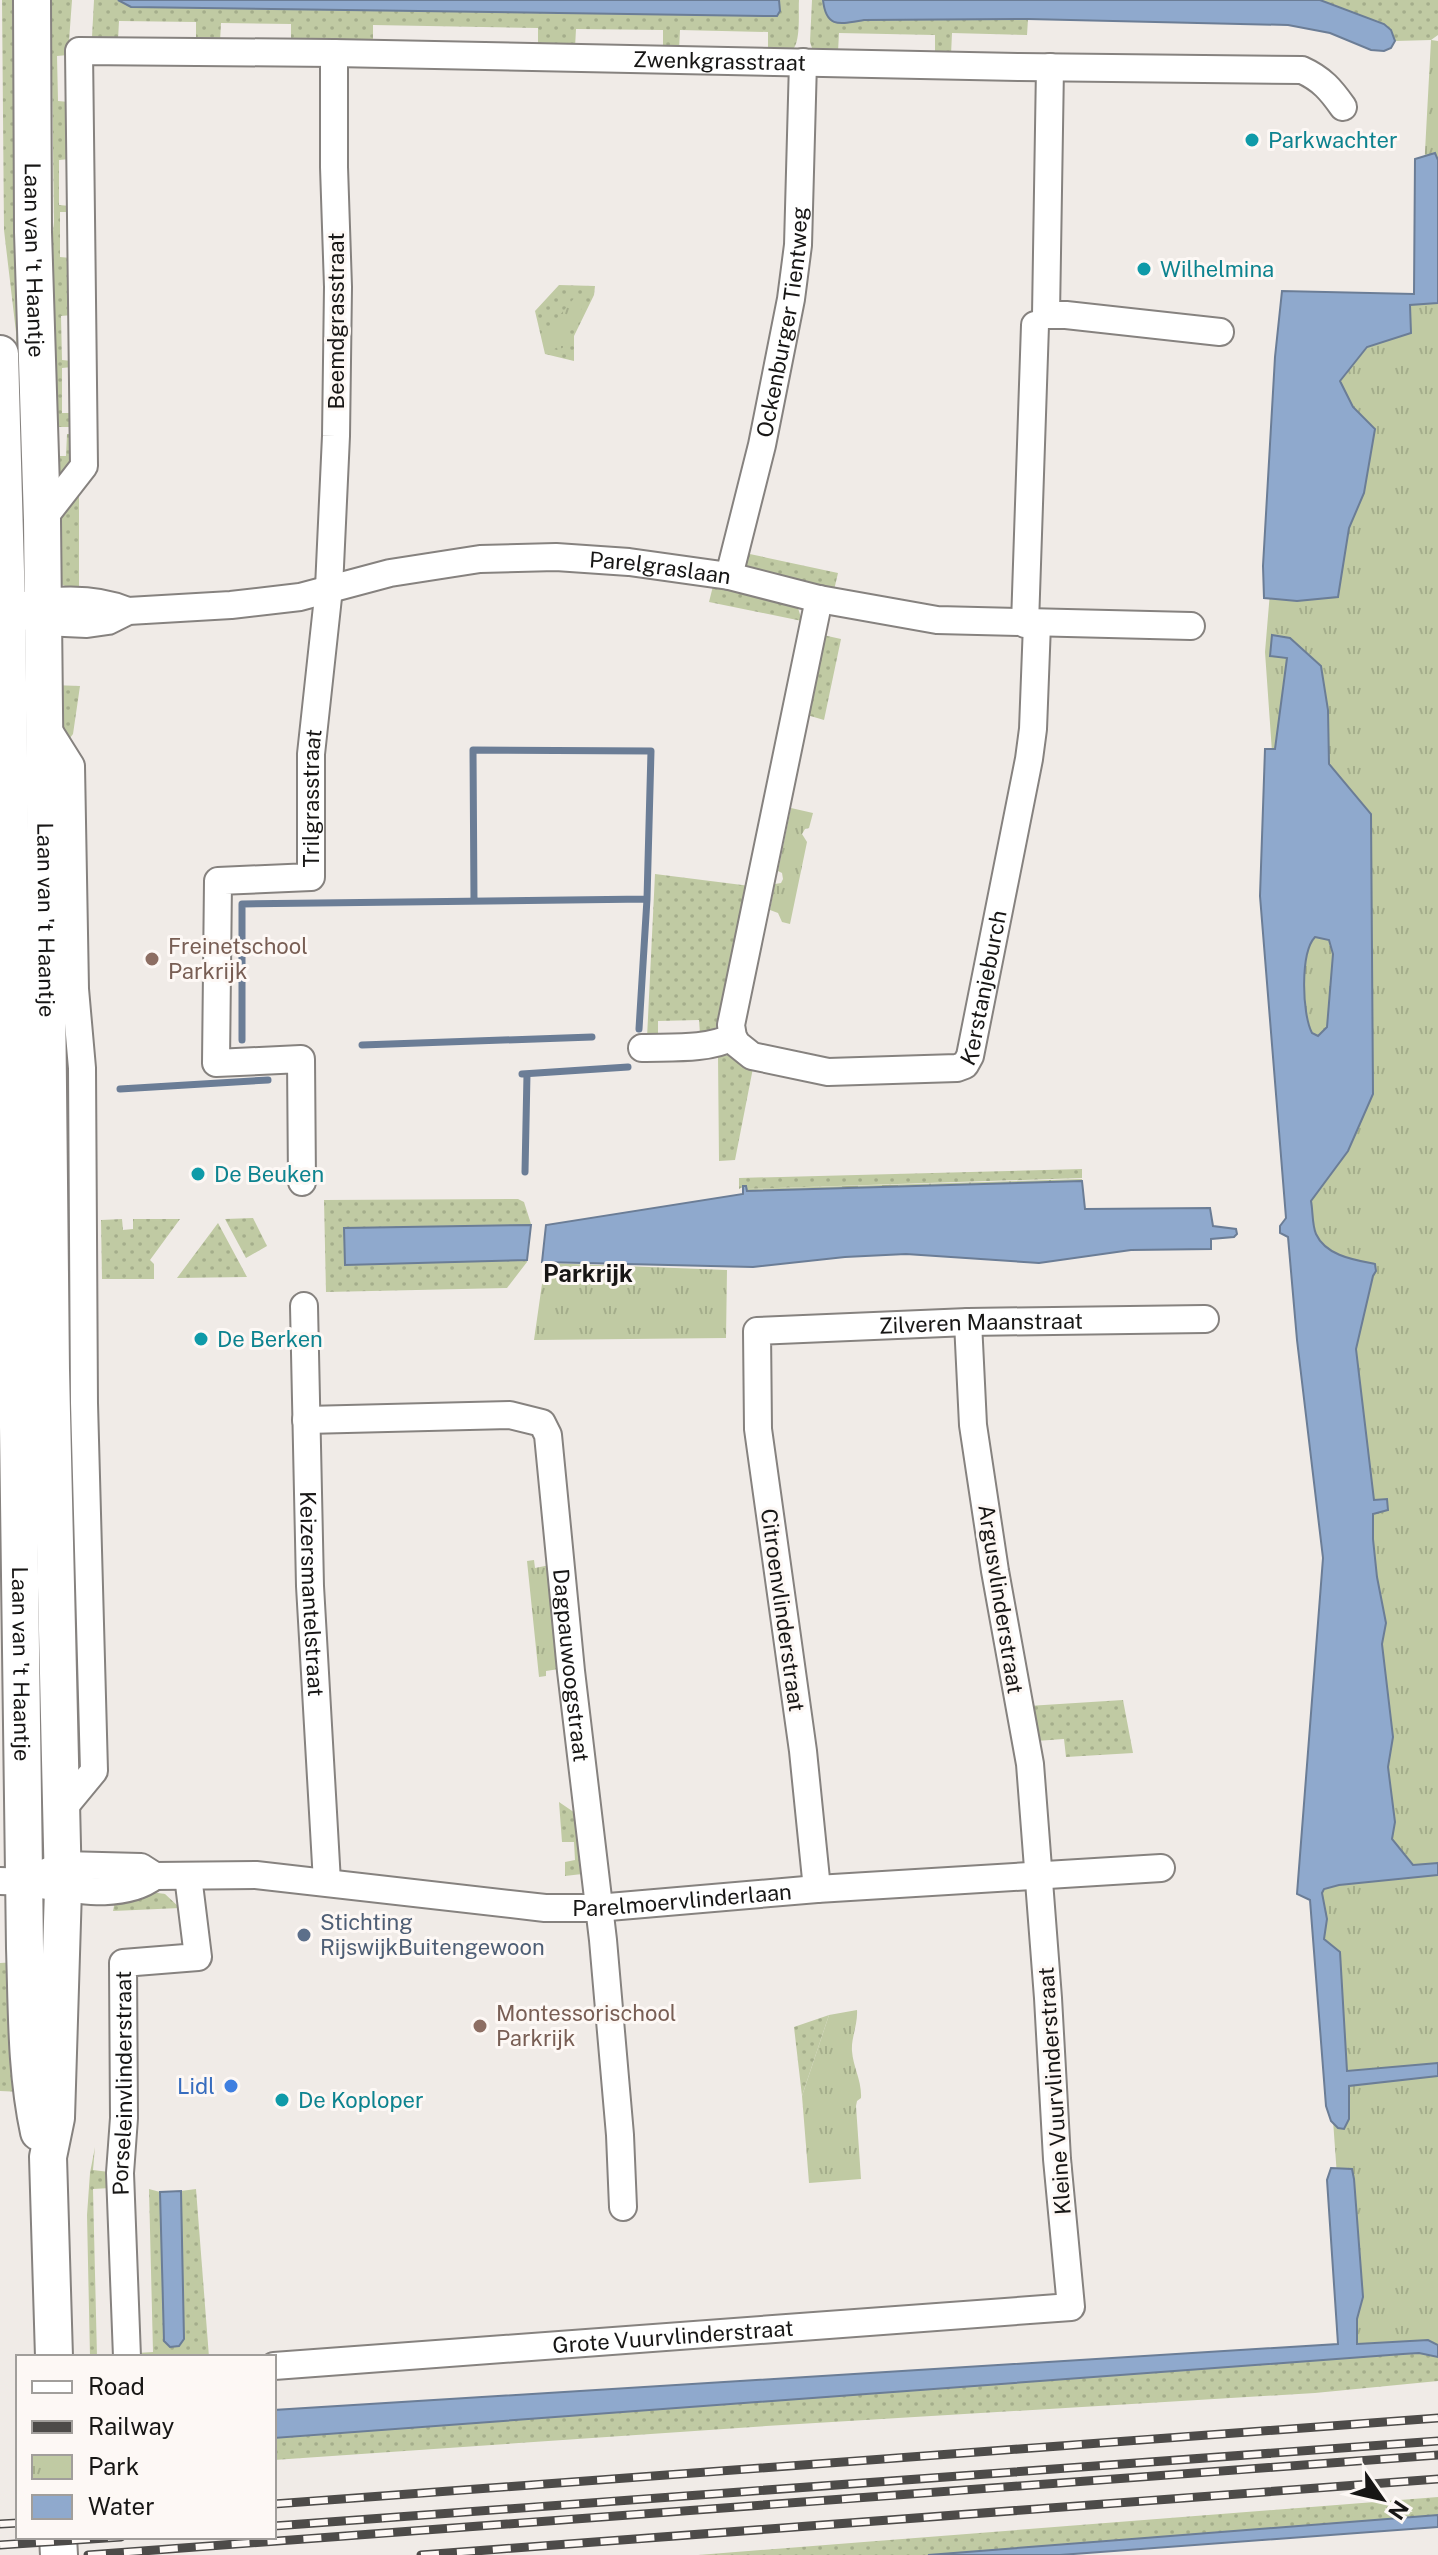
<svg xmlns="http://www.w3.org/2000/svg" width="1438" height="2555" viewBox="0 0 1438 2555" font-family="'Public Sans',sans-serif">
  <defs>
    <pattern id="grass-dots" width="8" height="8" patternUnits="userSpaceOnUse" patternTransform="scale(2)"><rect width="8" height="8" fill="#c0caa3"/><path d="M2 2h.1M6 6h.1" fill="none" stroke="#a4ad8b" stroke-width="1.8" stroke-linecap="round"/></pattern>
    <pattern id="wetland-marsh" width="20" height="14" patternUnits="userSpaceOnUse" patternTransform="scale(2)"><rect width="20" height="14" fill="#c0caa3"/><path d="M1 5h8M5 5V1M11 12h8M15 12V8" fill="none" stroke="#a4ad8b"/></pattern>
    <pattern id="park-tufts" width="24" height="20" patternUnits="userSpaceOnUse" patternTransform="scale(2)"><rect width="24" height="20" fill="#c0caa3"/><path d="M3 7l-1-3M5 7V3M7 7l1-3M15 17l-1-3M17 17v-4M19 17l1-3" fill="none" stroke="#a4ad8b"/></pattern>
  </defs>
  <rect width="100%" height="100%" fill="#f0ebe7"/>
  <path fill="url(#grass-dots)" fill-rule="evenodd" d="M2 0H13L16 215 27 302 25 581 21 569 16 332 4 230Z
    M51 0H72L68 55 57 56 58 101 69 102 70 159 59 160V205L70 206V212H60V257L71 258 72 315 61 316 62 360 72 361V367L62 368V413H74V427H56V456H66L67 434H74L72 461 52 497 45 310 54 222Z
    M94 0H118L131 7 770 16 780 11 779 0H799C798 12 802 48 789 52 783 53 774 51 768 51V32L680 30 679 50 663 49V30L576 29 575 48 538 47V28L373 25V45H291V24L221 23 220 42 196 41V22L119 21 118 40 99 41 92 37Z
    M812 0H823C826 29 840 24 864 20L1028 19 1027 35 952 33 951 55 935 53V35L839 33 838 52 817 53 812 48 810 42Z
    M1320 0H1438V35L1431 40 1395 41 1391 30Z
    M559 285 595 286 594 295 574 336V361L545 354 535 311Z
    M79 490V593L57 582 49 538 74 491Z
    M745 553 838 573 834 590 748 569 745 563Z
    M713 586 793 604 798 608 802 621 709 602Z
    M823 635 841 639 824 720 807 715Z
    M52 685 80 686 73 734 66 743 57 726Z
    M655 874 750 886 721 1022 712 1031 700 1034 699 1020 658 1021V1038H647Z
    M730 1055 753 1068 735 1160 719 1161 718 1056Z
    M1082 1169V1178L747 1189 746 1185 739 1189V1178Z
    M518 1199 524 1202 531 1224 527 1262 507 1288 326 1292 324 1200ZM531 1226 526 1260 345 1265V1228Z
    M253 1218 267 1246 246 1258 225 1219Z
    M122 1219 123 1230 133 1229V1219H180L150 1260 154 1264V1279H102L101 1220Z
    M218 1223 247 1277 177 1278Z
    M1123 1700 1133 1753 1066 1757 1064 1739 1036 1741 1028 1706Z
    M559 1802 578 1815 582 1874 565 1876V1862L575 1860 574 1842H562Z
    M151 1892 165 1894 180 1908 113 1911 115 1901Z
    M17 1962 22 2092 0 2091V1963Z
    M829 2015 802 2096 794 2027Z
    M95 2147 93 2170 109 2172 110 2188 93 2189 97 2357H90L87 2215 90 2173Z
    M149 2189 160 2192 164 2341 170 2347 179 2346 184 2339 181 2191 196 2189 209 2357H137V2353L153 2352Z
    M1419 2353 1438 2357V2381L1315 2393 766 2426 274 2460V2438Z
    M1438 2497V2515L928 2555H698Z"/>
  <path fill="url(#wetland-marsh)" d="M1082 1179V1181L747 1191V1189Z"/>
  <path fill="url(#park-tufts)" d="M1431 40 1438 41V2345L1428 2340 1349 2344 1316 1882 1339 1511 1306 1238 1265 652 1288 377 1417 300Z
    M576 296 583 301 584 306 566 328 568 346 556 350 546 343 543 335Z
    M791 808 813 813 809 828 805 829 802 834 807 842 790 924 782 922 778 913 770 910 775 884 781 883 783 879 782 873 778 871Z
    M545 1263 727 1270 726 1338 534 1340Z
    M534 1560 535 1568 550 1565 559 1669 546 1671V1676L539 1677 527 1561Z
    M857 2010C858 2024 851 2038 852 2051 853 2067 862 2081 861 2098L857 2101 856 2106 861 2179 809 2183 802 2096 829 2015Z"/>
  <path fill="#8fa9cd" stroke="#6b7d96" stroke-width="2" fill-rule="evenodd" d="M118 0H779L780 11 777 16H769L131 7Z
    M823 0H1320L1384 24 1391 30 1395 41 1391 48 1384 51 1371 50 1330 33 1288 25 1028 19 864 20C840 24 826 29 823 0Z
    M1435 153 1438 160V303L1410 305 1411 333 1367 347 1340 381 1353 407 1375 429 1364 493 1349 528 1338 597 1297 601 1264 598 1263 566 1275 357 1282 291 1414 294 1415 159Z
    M1272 635 1290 638 1321 666 1328 710 1329 764 1371 814 1373 1094 1348 1151 1311 1201C1313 1211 1312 1225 1316 1234 1326 1256 1355 1260 1375 1264L1376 1271 1373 1276 1356 1349 1374 1500 1387 1499 1388 1510 1373 1514V1539L1377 1577 1386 1623 1382 1644 1393 1737 1388 1767 1395 1822 1392 1839 1413 1865 1438 1863V1875L1339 1885 1324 1889 1322 1893 1327 1919 1324 1939 1340 1952 1347 2071 1438 2063V2076L1349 2086V2119L1344 2129 1338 2128 1331 2121 1326 2106 1310 1900 1297 1894 1323 1558 1297 1340 1288 1237 1280 1233V1226L1286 1218 1260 896 1265 749H1275L1287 658 1270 656ZM1315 937 1329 940 1333 954 1327 1027 1318 1036 1312 1033C1302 1014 1300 953 1315 937Z
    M1082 1181 1085 1209 1210 1208 1213 1226 1236 1229 1237 1234 1234 1237 1211 1239V1249L1131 1250 1039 1263 906 1254 845 1257 753 1267 542 1262 546 1225 743 1194V1186H746L747 1191Z
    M531 1225 527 1260 345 1265 344 1228Z
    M1331 2168 1352 2169 1354 2179 1363 2297 1357 2319V2344L1428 2340 1438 2345V2357L1419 2353 1403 2354 274 2438V2410L1338 2344 1327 2180Z
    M181 2191 184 2339 179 2346 170 2347 164 2341 160 2192Z
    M1438 2515V2527L1060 2555H928Z"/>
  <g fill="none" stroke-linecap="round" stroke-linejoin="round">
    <path stroke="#6b7d96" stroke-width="7" d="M474 901 473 750 651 751 647 899 639 1029
      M242 1040V904L647 899
      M362 1045 592 1037
      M522 1074 628 1067
      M120 1089 268 1080
      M525 1172 527 1074"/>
    <g stroke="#86827f" stroke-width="30">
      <g id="street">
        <path d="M1050 67 1046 315H1066L1220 332"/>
        <path id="s1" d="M42 520 84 466 79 51 334 53 1020 67 1302 70C1322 79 1331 90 1343 107"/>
        <path id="s2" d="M729 576 762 445 791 299 798 245 803 62"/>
        <path id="s3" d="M819 599 731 1025 733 1037 737 1044 752 1056 828 1072 957 1068 965 1065 970 1056 1029 759 1033 729 1037 624"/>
        <path d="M25 605C58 599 97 598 128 611"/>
        <path id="s4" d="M29 617 43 622 87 624 108 621 128 611 231 605 300 597 390 573 480 559 556 557 629 562 729 576 819 599 937 620 1191 626"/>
        <path d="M1025 624 1035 325"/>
        <path d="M44 723 71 766 75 989 82 1068 84 1403 94 1771 61 1811"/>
        <path d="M642 1048C672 1047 706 1050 733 1037"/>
        <path id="s5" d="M302 1182 301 1059 216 1063 218 881 311 877V754L329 588 336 436 338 287 334 167V53"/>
        <path id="s6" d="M304 1306 310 1586 327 1882"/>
        <path id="s7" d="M306 1420 510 1415 542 1423 548 1435 571 1671 603 1940 620 2135 623 2207"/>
        <path d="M0 1881C47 1881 114 1907 155 1876"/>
        <path id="s8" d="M24 1881 63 1865 141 1867 155 1876 256 1875 545 1908H597L817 1889 1161 1868"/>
        <path id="s9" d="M817 1889 803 1751 758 1429 757 1331 968 1322 1205 1319"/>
        <path id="s10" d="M127 2357 120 2173 124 2118 123 1963 198 1957 188 1876"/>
        <path id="s11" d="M274 2366 1071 2307 1057 2159 1048 1998 1030 1764 995 1571 973 1425 968 1322"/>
      </g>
    </g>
    <g stroke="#86827f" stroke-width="40">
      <g id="secondary">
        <path id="s12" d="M32 0 33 232 42 520 51 1370 63 1889 56 2118 48 2157 54 2357"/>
        <path id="s13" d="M0 354 7 608 25 1948C27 2009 26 2072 39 2132"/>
        <path d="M58 2537 59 2555"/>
      </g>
    </g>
    <use href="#street" stroke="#fff" stroke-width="26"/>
    <use href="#secondary" stroke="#fff" stroke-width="36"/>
    <g stroke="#4d4b49" stroke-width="9">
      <path id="rail" d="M274 2504 1438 2418
        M0 2524 18 2523
        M274 2526 1438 2441
        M0 2545 121 2537
        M88 2555 1438 2455
        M421 2555 1438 2479"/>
    </g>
    <use href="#rail" stroke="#fdf8f5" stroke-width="6" stroke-dasharray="18" stroke-linecap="butt"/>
  </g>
  <g fill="#0f9aa8" stroke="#fdf8f5" stroke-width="3">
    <circle cx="1252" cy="140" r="8"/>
    <circle cx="1144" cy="269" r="8"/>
    <circle cx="198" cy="1174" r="8"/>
    <circle cx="201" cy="1339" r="8"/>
    <circle cx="282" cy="2100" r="8"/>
  </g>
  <g fill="#8d6e63" stroke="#fdf8f5" stroke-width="3">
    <circle cx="152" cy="959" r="8"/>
    <circle cx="480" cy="2026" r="8"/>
  </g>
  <circle fill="#5c6f8a" stroke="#fdf8f5" stroke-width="3" cx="304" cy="1935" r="8"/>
  <circle fill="#3f7fe0" stroke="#fdf8f5" stroke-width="3" cx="231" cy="2086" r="8"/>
  <g text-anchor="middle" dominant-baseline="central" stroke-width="6" stroke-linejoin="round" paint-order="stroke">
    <g font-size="22" fill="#171615" stroke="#fdf8f5">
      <text stroke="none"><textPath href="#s1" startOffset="1124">Zwenkgrasstraat</textPath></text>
      <text stroke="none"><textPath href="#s12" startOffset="260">Laan van 't Haantje</textPath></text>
      <text transform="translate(336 321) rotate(-90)">Beemdgrasstraat</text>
      <text stroke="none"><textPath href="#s2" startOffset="260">Ockenburger Tientweg</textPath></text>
      <text stroke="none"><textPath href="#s4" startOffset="640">Parelgraslaan</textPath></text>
      <text stroke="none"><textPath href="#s5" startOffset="562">Trilgrasstraat</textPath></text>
      <text stroke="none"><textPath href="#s12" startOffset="920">Laan van 't Haantje</textPath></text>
      <text stroke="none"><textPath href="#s3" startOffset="770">Kerstanjeburch</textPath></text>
      <text stroke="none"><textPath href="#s9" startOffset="786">Zilveren Maanstraat</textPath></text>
      <text stroke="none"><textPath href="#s6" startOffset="288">Keizersmantelstraat</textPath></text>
      <text transform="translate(1001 1599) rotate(81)">Argusvlinderstraat</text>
      <text transform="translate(783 1610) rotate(82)">Citroenvlinderstraat</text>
      <text stroke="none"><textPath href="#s13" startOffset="1310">Laan van 't Haantje</textPath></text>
      <text stroke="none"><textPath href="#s7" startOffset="482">Dagpauwoogstraat</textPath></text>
      <text stroke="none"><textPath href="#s8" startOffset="666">Parelmoervlinderlaan</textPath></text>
      <text stroke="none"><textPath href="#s10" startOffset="274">Porseleinvlinderstraat</textPath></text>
      <text transform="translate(1054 2091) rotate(-94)">Kleine Vuurvlinderstraat</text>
      <text stroke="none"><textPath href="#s11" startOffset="400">Grote Vuurvlinderstraat</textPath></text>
    </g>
    <g font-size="22" fill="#0d838f" stroke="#fdf8f5" text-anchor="start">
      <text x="1268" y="140">Parkwachter</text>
      <text x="1160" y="269">Wilhelmina</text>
      <text x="214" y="1174">De Beuken</text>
      <text x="217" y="1339">De Berken</text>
      <text x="298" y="2100">De Koploper</text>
    </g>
    <g font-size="22" fill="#785e54" stroke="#fdf8f5" text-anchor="start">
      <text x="168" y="946">Freinetschool<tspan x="168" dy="25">Parkrijk</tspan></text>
      <text x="496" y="2013">Montessorischool<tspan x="496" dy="25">Parkrijk</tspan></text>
    </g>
    <g font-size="22" fill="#4e5e75" stroke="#fdf8f5" text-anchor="start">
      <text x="320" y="1922">Stichting<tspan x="320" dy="25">RijswijkBuitengewoon</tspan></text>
    </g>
    <g font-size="22" fill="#366cbe" stroke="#fdf8f5" text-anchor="end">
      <text x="215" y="2086">Lidl</text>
    </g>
    <g font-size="24" font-weight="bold" fill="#171615" stroke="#fdf8f5">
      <text x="588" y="1273">Parkrijk</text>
    </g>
  </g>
  <rect x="16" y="2355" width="260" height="184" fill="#fdf8f5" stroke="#a19e9b" stroke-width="2"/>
  <rect x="32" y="2381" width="40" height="12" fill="#ffffff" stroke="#a19e9b" stroke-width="2"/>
  <text x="88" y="2395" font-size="24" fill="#171615">Road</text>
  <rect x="32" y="2421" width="40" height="12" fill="#4d4b49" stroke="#a19e9b" stroke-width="2"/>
  <text x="88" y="2435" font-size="24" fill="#171615">Railway</text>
  <rect x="32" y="2455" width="40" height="24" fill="url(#park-tufts)" stroke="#a19e9b" stroke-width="2"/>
  <text x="88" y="2475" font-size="24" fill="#171615">Park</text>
  <rect x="32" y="2495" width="40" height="24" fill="#8fa9cd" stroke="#a19e9b" stroke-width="2"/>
  <text x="88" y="2515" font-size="24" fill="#171615">Water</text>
  <g transform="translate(1382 2499) rotate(124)" stroke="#fdf8f5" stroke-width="6" paint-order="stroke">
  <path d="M0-6L14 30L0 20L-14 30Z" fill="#171615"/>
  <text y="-12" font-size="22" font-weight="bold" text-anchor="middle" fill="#171615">N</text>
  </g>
</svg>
